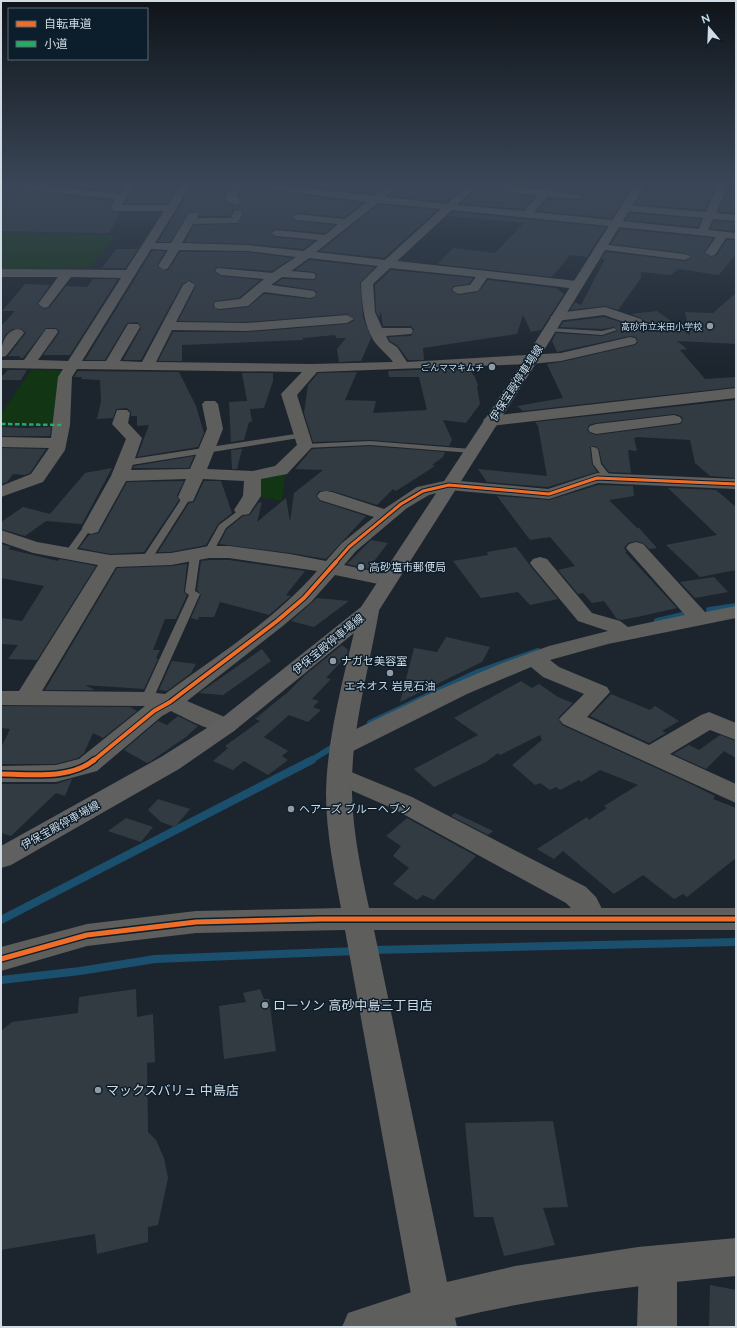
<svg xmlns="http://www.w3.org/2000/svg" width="737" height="1328" viewBox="0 0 737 1328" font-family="Mulish,'Noto Sans JP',sans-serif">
  <rect width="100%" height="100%" fill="#1c252e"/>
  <path fill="#123614" d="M1 234 116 235 92 266 88 268 1 269Z
    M31 370 64 371 58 423H1V414Z
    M285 474 282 501 258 496 259 479Z"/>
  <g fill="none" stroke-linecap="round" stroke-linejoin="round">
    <path stroke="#1a506e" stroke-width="6" d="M709 610 736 606
      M657 621 687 614
      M370 723 478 672 538 651
      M310 761 336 745"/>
    <path stroke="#1a506e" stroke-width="8" d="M1 920 312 760
      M372 950 736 942
      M1 980 80 971 155 959 357 951"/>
  </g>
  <path fill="#333b42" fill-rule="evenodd" d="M38 183H125L119 192Z
    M138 183H180L167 204H125Z
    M202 183H230L224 199 234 206 241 203 240 198 238 196 242 187 363 203 345 217 297 213 291 216 297 221 334 225 325 233 276 229 270 232 276 237 314 241 304 249 247 244 185 242 194 225 238 224 244 213 238 209 233 210 230 216H199L197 212H189L170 242H158L193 184Z
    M281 183H377L387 184 374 194Z
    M408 183H467L446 202 389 196 401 185 405 186Z
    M481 183 510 187 504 190 511 194 535 196 523 209 460 204Z
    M515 183H547L542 188 512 187Z
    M661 183H706L717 184 705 210 635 204 642 192 652 193Z
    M558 186 585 189 586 187 629 191 612 218 537 211 548 199 580 200 581 196 579 194 555 191Z
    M9 189 113 200 109 208 114 212H121L109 233 1 231V193Z
    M727 192 736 193V213L718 212Z
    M378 205 437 210 384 258 320 251Z
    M453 212 606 227 587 257 570 255 552 277 438 264 453 248 495 253 524 223 448 216Z
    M630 213 701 219 698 227 625 220Z
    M714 221 736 222V231L710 229Z
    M620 229 713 238 704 253 711 257 716 256 727 240H736V254L719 275 678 269 671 275 641 272V278L618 310 605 306 570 310 575 302 581 305 605 259H601L606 252 685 261 692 258 685 253 611 244Z
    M116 249H138L125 268H102Z
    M152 251H165L157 266 165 271 169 269 180 252H247L292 258 272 271 216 267 214 271 221 276 260 280 239 298 215 301 213 305 214 308 220 310 248 307 264 294 310 299 314 298 317 293 314 290 275 284 282 279 315 280 317 275 314 272 295 270 309 260 375 267 360 283 363 317 371 338 361 361 339 362 337 349 346 338H336L335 335 303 338V340L182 345V361H158L173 332H247L347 324 355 320 347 314 247 322 178 321 196 286 190 280 182 284 141 360H123L141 328 138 322 127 323 105 360H85Z
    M391 270 473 278 469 284 453 286 451 290 458 295 478 292 488 280 556 288 564 294 541 330 531 332 523 315 517 334 423 348 424 360H408L398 346 390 341 388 337 411 336 414 330 411 326H383L381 312 379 317 376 312 375 285Z
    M93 279H118L70 355H43L60 332 56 328H46L23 358H19L21 356H8L26 333 22 329H12L5 335 1 345V326L15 311H2L25 284 50 285 37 304 44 309 49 308 66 286 87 287Z
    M736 293V344L677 341 687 349 680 350 705 379 736 377V387L523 411 517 406 563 398 547 364 561 362 635 345 638 342 636 337 630 336 557 352 552 341 556 333 602 336 618 331 614 327 602 329 560 327 563 322 604 317 636 327 642 326 644 321 641 318 631 314 657 311 690 335 685 312 713 313Z
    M468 368 475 377 478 386 477 387 480 404 466 423 443 420 452 440 449 446 370 440 313 442 304 413 308 385 318 373 357 372 345 400 376 401 373 413 427 410 419 377H389L388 371Z
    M8 370H27L21 380H1V377Z
    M78 371 179 372 196 406 204 433 198 447 137 457 149 425 137 426V416H131V412L127 408 116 409 113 418 97 419 101 401 100 380 81 379 82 377H74Z
    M242 373H273V381L264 408 250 409 252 422H249L244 440 231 442 229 402 247 401Z
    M736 400V478L710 476 695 463 690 440 637 437 634 438 637 451 628 450 631 473 609 472 602 463 599 449 594 446 590 447 592 464 597 472 548 487 487 482 478 469 547 476 538 426 535 422ZM674 414 681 416 683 419 681 424 596 435 590 433 587 430 589 425 596 423Z
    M1 427 28 428 51 427 50 436H1Z
    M370 446 445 452 443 457 432 465 435 466 396 491 393 489 377 505 332 491H319L316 496 320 501 366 516 326 559 290 553 219 544 227 529 243 516 250 515 258 503 262 502 257 522 286 498 290 522 294 493 323 470 295 469 312 449Z
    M1 448 46 449 30 473 25 475 13 474 7 482 1 484Z
    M242 449 237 469H232L231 450Z
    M194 456 189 468H133L134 466Z
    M112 468 82 524 46 521 25 536 1 529V522L23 507 50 514 85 473Z
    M184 481 177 496 179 500 144 552 110 554 79 548 89 535 99 533 127 482Z
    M204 481H221L232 513 218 524 206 545 171 552H158L189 503 194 502Z
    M598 485 633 486 634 496 609 500 637 528H639L657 548 649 549 643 543 636 541 628 543 624 548 627 552H625L677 608 637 617 621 620 617 619 604 601 592 603 583 593 578 594 558 570 575 566 550 537 530 540 497 496 549 500Z
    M668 488 716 490 736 507V570L700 577 666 545 717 535Z
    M371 540 388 543 368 569 347 564Z
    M1 544 11 547 8 549 58 561 60 559 96 566 37 660 8 659 18 645 1 644V618L22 621 44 586 1 578Z
    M516 547 532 568 558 599 530 605 518 592 481 598 453 561 488 555 487 552Z
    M209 560H229L305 571 286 595 291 596 269 615 220 602 214 617H199L198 620 191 618 201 595 197 590 201 561Z
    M187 564 184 592 187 595 176 619H165L153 650H160L156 658 158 659 144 689 85 685 95 690H45L117 568 171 566Z
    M714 577 728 592 695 598 680 582Z
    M317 598 349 601 314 627 291 621Z
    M446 637 490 647 482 662 400 702 414 648 437 652Z
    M342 645 348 650 347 655 326 678 331 679 312 699 319 701 313 707 321 710 308 722 289 715 264 737 288 751 282 756 288 760 268 775 244 761 233 770 213 761 228 748 225 746 260 721 255 719 284 695H285L305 675Z
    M262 649 271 661 223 695 199 693Z
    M172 661 196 664 191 673 167 691 159 690Z
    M521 681 532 688 539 684 558 697 573 703 558 718 562 725 691 784 715 796 713 799 736 808V858L687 897 683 894 674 899 643 875 614 894 563 851 554 859 537 849 587 817 589 820 607 808 604 806 638 785 600 770 581 782 579 780 560 790 556 787 550 790 540 783 535 785 512 765 542 740 540 735 500 755 498 753 486 762 434 787 414 769 478 735 454 718Z
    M611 694 650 710 655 706 679 721 662 731 666 733 649 743 590 716Z
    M1 706 130 707 137 711 103 738 93 733 84 753 78 758 56 764H1V748L10 729 1 728Z
    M178 716 198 726 186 737 151 761 147 763 124 750 158 721 167 725Z
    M720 735 736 741V758L724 751 706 769 673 754 689 745 699 750Z
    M72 779 65 796 56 793 11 836 1 833V784H56Z
    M158 799 190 809 175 827 161 822 148 810Z
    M455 813 493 831 488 835 451 816Z
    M126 818 153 827 141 842 108 831Z
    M407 818 476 856 434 900 423 895 417 900 393 884 409 868 393 856 401 846 386 836Z
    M136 989 137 1017 153 1014 155 1062 147 1063 148 1132 156 1140 164 1158 168 1178 158 1225 148 1227V1242L97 1254 95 1234 1 1250V1031L12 1022 78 1013 79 997Z
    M260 989 264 999H269L276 1051 224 1059 219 1006 246 1002 243 993Z
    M553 1121 568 1207 543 1208 555 1245 504 1256 493 1217H474L465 1123Z
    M710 1285 736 1290V1327H709Z"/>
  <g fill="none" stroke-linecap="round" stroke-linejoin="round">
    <path fill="#5e5e5d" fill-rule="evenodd" d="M549 328 602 331 614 328 617 330 602 335 547 331 546 330Z
      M302 433H305V437L125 466 121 463 125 460Z
      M370 441 471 449 475 451 471 453 370 445 305 448 301 446 305 444Z
      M591 447H594L598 449 601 464 612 478 611 480H605L593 464Z
      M187 494 191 497 151 560 149 562H143L141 560 184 495Z
      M243 507 248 510 246 512 226 528 212 554H206L204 552 219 525Z
      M91 525 96 528 88 533 72 556H66L64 554 82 529Z
      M195 553 200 556 195 591 200 594 153 699 147 703 143 702 141 699 189 595 185 592 190 556Z"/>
    <path fill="#5e5e5d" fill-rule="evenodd" d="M1 183H22L120 194 127 183H137L122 205H168L182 183H192L155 243H171L189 213H197L198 215 197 218H231L234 211 238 210 243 213 238 223 193 224 182 243 247 245 304 251 318 240 276 236 271 233 276 230 325 235 338 224 297 220 292 217 297 214 345 219 367 202 241 185 236 197 239 198 240 202 235 205 225 199 232 183H266L374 196 391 183H402L385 197 447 204 469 183H480L457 205 524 211 538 195 511 193 508 192 506 190 508 188 543 190 549 183H559L552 192 579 195 580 197 579 199 547 197 534 212 699 229 703 218 626 211 621 208 626 205 706 212 719 183H729L716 213 736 215V221L713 219 708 230 736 233V239L726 238 715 255 711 256 705 253 716 237 452 210 397 261 577 281 583 285 577 289 487 278 478 291 458 294 452 290 454 287 470 285 476 277 390 268 373 284 375 312 382 328H411L413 331 411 334 386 336 389 342 397 347 407 362 561 353 630 337 635 338 637 341 635 344 561 361 531 364 317 372 297 395 313 446 287 474 261 479V496L249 514 243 515 237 514 234 510 243 496 244 481 203 479 193 501 187 502 181 501 178 497 186 479 126 481 100 528 98 532 91 534 84 532 82 528 111 476 126 439 112 424 117 410H127L130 413 128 423 142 438 131 470 190 469 207 429 202 404 205 401H215L218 404 223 429 207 469 253 471 275 466 297 445 281 394 302 372 77 369 72 377 70 425 65 450 43 482 1 497V486L31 474 49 448 1 447V437L51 438 58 377 63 369 1 368V360H24L46 329H56L58 332 38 360 68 361 121 278 71 277 48 307 44 308 38 304 58 277H1V269L126 270 164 211H115L110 208 116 199 2 187ZM378 203 441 209 385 260 316 252ZM151 249 168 250 158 266 164 270 168 268 179 250 247 251 296 257 272 273 217 268 215 271 221 275 264 279 240 299 215 302 214 305 215 308 220 309 248 306 264 292 310 298 314 297 316 294 314 291 271 285 282 277 314 279 316 276 314 273 291 271 309 258 378 266 361 283C362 303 364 331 378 346 383 352 388 355 393 362L311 364 156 362 172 330 247 331 347 323 354 319 347 315 247 323 176 322 195 285 189 281 183 285 142 362 120 361 140 327 138 324H128L106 361H82Z
      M601 244 685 254 691 257 685 260 597 249 595 247Z
      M605 307 641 319 643 322 641 325 636 326 604 315 557 321 550 317 557 313Z
      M17 329 22 330 24 333 6 356 1 357C1 346 4 332 17 329Z
      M736 388V398L491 426 485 424 483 421 485 418 491 416Z
      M674 415 680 417 682 420 680 423 596 434 590 432 588 429 590 426 596 424Z
      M597 473 736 479V489L598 483 549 499 449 490 429 495 407 508 356 551 344 565 395 576 398 580 395 584 388 586 335 575 311 602 284 625 187 701 234 721 238 726 234 731C216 736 188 719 171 711L162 716 97 771 56 782H1V766L56 765 79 759 145 706 1 705V691H19L98 565 33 553 1 542V530L37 542 110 555 171 553 209 546H229L290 554 326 561 342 543 374 517 320 500 317 496 320 492 326 491 332 492 384 509 417 487 449 480 548 489ZM209 558H229L317 571C274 620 217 656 165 694L147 692 42 691 116 567 171 565Z
      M636 542 643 544 705 612 736 606V618L608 644 550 660 559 667 607 687 610 692 587 717 649 745 701 715 709 712 736 723V740L710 730 670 754 736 784V803L563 724 559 719 584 694 543 677 531 667 467 694 351 752 342 754 333 752 330 746 333 740 427 695 500 664 549 646 608 631 578 621 533 567 530 563 533 559 540 557 547 559 592 613 620 621 628 627 685 615 626 548 629 544Z
      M339 767 412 797 586 887 596 897 607 919 603 927 593 930 583 927 575 912 566 903 394 809 330 781 327 775 330 769Z
      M658 1245 671 1251 677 1264V1327H637L639 1264 645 1251Z
      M433 1285 447 1290 452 1304 447 1318 422 1327H342L348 1313Z"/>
    <path fill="#5e5e5d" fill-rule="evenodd" d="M369 605 376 607 379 611C369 668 350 737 352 794 353 833 361 870 369 908H736V930H374L447 1282 515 1266 638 1247 736 1238V1276C641 1285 548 1296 455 1318L457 1327H417L345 930 196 933 87 946 1 971V947L87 924 196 911 341 908C334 870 326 832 326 793 327 734 346 669 359 611L362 607Z"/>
    <path fill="#606060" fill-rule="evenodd" d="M636 183H646L538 360 376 615 234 731 179 769 11 865 1 868V846L161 757 218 721 361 607 524 360Z"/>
    <path stroke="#26ab63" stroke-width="2.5" stroke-dasharray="4.5 2.5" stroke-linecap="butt" d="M1 424 62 425"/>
    <g stroke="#0c1d2b" stroke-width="5">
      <path id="cycleway-far2" d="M335 563 349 547 401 504 423 491 449 485 549 494 597 478 736 484"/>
    </g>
    <g stroke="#0c1d2b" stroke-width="6">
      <path id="cycleway-far1" d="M93 761 154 711 170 702 277 621 304 598 336 562"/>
    </g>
    <g stroke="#0c1d2b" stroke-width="8">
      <path id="cycleway" d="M1 774C30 774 70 780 94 760
        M1 959 87 935 196 922 320 919H736"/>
    </g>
    <use href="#cycleway-far2" stroke="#ee6e29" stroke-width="3"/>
    <use href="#cycleway-far1" stroke="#ee6e29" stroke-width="4"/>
    <use href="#cycleway" stroke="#ee6e29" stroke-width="5"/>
  </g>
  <linearGradient id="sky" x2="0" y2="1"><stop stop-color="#0f1419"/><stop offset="0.5" stop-color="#3a4657"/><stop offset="1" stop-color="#3a4657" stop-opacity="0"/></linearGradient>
  <rect width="737" height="369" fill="url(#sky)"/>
  <g fill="#919ba4" stroke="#0c1d2b" stroke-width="1.5">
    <circle cx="710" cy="326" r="4"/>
    <circle cx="492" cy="367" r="4"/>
    <circle cx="361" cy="567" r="4"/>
    <circle cx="333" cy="661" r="4"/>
    <circle cx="390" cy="673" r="4"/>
    <circle cx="291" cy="809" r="4"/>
    <circle cx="265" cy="1005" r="4"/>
    <circle cx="98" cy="1090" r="4"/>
  </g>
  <g text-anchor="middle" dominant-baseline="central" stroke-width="3" stroke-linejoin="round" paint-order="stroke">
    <g font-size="9" fill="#d0dbe4" stroke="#0c1d2b" text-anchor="end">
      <text x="702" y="326">高砂市立米田小学校</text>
      <text x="484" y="367">ごんママキムチ</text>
    </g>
    <g font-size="11" fill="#d0dbe4" stroke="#0c1d2b">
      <text transform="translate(516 383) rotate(-57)">伊保宝殿停車場線</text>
      <text transform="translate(328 644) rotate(-39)">伊保宝殿停車場線</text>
      <text transform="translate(60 825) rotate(-29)">伊保宝殿停車場線</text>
    </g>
    <g font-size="11" fill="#d0dbe4" stroke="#0c1d2b" text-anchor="start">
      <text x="369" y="567">高砂塩市郵便局</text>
      <text x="341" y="661">ナガセ美容室</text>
      <text x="390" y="686" text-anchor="middle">エネオス 岩見石油</text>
      <text x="299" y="809">ヘアーズ ブルーヘブン</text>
    </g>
    <g font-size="13" fill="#d0dbe4" stroke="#0c1d2b" text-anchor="start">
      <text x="273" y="1005">ローソン 高砂中島三丁目店</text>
      <text x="106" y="1090">マックスバリュ 中島店</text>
    </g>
  </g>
  <rect width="737" height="1328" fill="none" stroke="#d0dbe4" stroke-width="4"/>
  <rect x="8" y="8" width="140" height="52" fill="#0c1d2b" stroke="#5a6975"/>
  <rect x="16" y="21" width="20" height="6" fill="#ee6e29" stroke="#5a6975"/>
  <text x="44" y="28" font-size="12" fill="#d0dbe4">自転車道</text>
  <rect x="16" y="41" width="20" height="6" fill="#26ab63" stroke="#5a6975"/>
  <text x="44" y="48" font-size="12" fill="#d0dbe4">小道</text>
  <g transform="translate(709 28) rotate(341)" stroke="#0c1d2b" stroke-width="3" paint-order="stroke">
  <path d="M0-3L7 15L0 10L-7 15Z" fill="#d0dbe4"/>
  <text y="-6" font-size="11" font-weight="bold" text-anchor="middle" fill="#d0dbe4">N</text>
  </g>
</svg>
